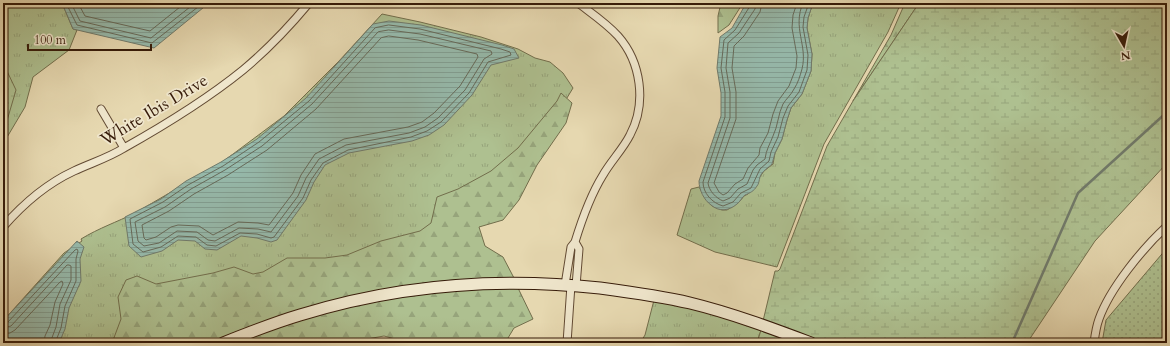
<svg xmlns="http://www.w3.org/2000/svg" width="1170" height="346" viewBox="0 0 1170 346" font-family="Cardo,serif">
  <defs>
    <pattern id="grass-tufts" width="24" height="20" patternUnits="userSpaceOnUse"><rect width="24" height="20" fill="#aec090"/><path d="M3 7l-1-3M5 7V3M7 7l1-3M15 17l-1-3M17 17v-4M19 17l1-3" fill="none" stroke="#96a47b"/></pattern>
    <pattern id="forest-firs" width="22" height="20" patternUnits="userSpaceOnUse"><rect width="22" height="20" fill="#aec090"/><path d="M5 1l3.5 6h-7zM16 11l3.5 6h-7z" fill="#96a47b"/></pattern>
    <pattern id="wetland-marsh" width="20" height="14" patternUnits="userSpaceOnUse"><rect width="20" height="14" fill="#aec090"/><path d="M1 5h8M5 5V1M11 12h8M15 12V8" fill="none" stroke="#96a47b"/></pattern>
    <pattern id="park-dots" width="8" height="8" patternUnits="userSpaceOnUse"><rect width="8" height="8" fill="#aec090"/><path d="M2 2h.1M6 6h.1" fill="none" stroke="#96a47b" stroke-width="1.8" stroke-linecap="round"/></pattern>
    <pattern id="water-rules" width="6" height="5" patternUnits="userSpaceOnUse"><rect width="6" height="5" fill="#96baac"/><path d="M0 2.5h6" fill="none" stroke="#829f93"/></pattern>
  </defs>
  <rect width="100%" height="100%" fill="#e6d8b0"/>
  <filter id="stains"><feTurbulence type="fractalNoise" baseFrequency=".005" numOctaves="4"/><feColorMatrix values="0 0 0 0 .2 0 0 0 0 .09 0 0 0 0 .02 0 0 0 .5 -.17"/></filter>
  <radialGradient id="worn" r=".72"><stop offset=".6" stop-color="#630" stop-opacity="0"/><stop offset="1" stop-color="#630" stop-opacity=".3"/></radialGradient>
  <path fill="url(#grass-tufts)" stroke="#726e4c" d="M3 3H62L73 29 77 30 69 50 33 77 25 107 3 144Z
    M813 3H901L888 32 824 144 777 267 715 252 677 235 691 189 699 187 708 202 712 206 722 210H727L740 201 744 196 748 194 764 171 773 164 775 153 782 139 787 120 791 108 802 94 811 71 812 54 807 28 808 18Z
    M382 14 420 22 481 37 518 49 535 58 550 62 563 73 573 88 553 121 431 228 123 343H3V321L64 253 82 241 81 239C99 228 117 222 135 213L221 163 284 116 339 61Z
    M654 300 713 314 761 330 757 343H640L645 335Z"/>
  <path fill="url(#forest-firs)" stroke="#726e4c" d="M721 3H743L729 25 718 33V16Z
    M905 3H919L853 101 891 35Z
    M561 93 572 103 566 123 537 165 519 200 503 220 479 227 485 246 503 257 514 278 453 280 425 283 258 324 210 343H112L121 319 118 297 126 280 137 276 156 284 213 273 234 267 253 274 263 272 287 258H325L347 255 381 241 420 231 431 223 437 197 458 189 491 171 518 148 557 101Z
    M518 288 533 319 514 328 505 343H411L384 336 344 343H236L301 319 343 308 397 297 454 290Z"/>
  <path fill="url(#wetland-marsh)" stroke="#726e4c" d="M919 3H1167V163L1095 241 1027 343H824L763 321 775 271H778L780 269 827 146 853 101Z
    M6 69 16 90 6 124 3 126V72Z
    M761 330 798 343H757Z"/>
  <path fill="url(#park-dots)" stroke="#726e4c" d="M1167 248V343H1102L1106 320Z"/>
  <path fill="url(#water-rules)" stroke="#707a6b" d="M62 3H209L154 48 73 29Z
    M748 3H813L808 18 807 28 812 54 811 71 802 94 791 108 787 120 782 139 775 153 772 164C768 168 762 171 760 177 759 180 759 184 757 186 754 191 750 193 745 195 742 197 740 202 737 204 729 211 719 212 711 205 704 200 699 190 699 181L721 116V93L717 68 720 37 732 28 744 7Z
    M389 21 421 25 502 45 514 49 519 58 491 65 472 95 444 125 429 135 412 141 349 153 325 165 314 182 306 200 277 240 271 242 257 238 241 236 217 250 205 249 195 241 178 240 162 251 141 257 129 246 125 217 161 199 186 181 221 162 257 139 306 98 373 24Z
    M77 241 84 247 80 259 81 281 69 308 65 329 59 343H3V321Z"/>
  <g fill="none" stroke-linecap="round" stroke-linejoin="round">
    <path stroke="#666a5a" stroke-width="1" d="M66 3 77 25 152 43 203 3
      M71 3 80 21 151 38 195 3
      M78 3 85 16 150 31 185 3
      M751 3 750 6 735 30 724 40 721 68 725 92V117L703 182C703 193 712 203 723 206L733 202 741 193 751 188 760 169 769 161 771 152 778 137 783 118 788 106 799 92 807 70 808 55 803 27 804 17 809 3
      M756 3 755 9 739 33 728 43 726 68 730 92V118L708 183C709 191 716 198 723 201L730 198 738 189 747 184 753 170 757 165 765 159C766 150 770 144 773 136 778 126 778 114 783 104 786 99 791 95 794 89 798 83 800 76 802 69 808 45 792 28 803 3
      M762 3 760 12 744 36 734 46 732 68 736 92V119L714 183 719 192 723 195 727 193 735 184 743 179 748 168 759 155 760 148 768 133 773 114 778 101 789 86 796 68 797 56 792 28 793 15 797 3
      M389 25 420 29 501 49 510 52 511 55 488 62 469 93 441 122 427 131 411 137 348 150 323 163 311 180 303 198 274 237 271 238 257 234 240 233 216 246 207 245 196 237 178 236 161 247 143 252 133 244 130 219 163 202 188 185 223 166 259 142 309 101 375 28Z
      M389 30 420 34 491 51 492 54 484 59 465 90 438 118 425 127 409 133 346 145 319 159 306 178 298 196 271 232 258 229 239 228 215 241 208 240 197 232 177 231 159 243 144 246 138 241 135 222 165 207 191 189 225 170 262 146 312 104 378 32Z
      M389 36 418 40 477 54 478 57 460 86 434 113 422 122 408 127 344 139 315 154 301 175 293 193 269 225 258 223 238 222 213 235 199 226 178 225 171 227 156 237 146 240 144 238 142 225 169 211 194 194 228 175 267 150 316 109 381 38Z
      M3 323 8 322 75 250 77 249 78 251 76 259V281L65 306 61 328 55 343
      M3 328 11 326 67 265H69L71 266V280L60 304 56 327 50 343
      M3 334 10 333 15 330 60 282 62 281 63 284 55 302 50 325 45 336 44 343"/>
    <path stroke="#707a6b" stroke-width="2.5" d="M1012 343 1078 193 1167 112"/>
    <g stroke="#624a33" stroke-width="9">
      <path id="street" d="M101 109 124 148
        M3 227C23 204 46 184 74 171 91 163 108 158 124 148 165 125 206 100 243 70 267 50 289 27 309 3
        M575 242 579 249 576 286
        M565 285 571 247 575 242C582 219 590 196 603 175 611 161 623 149 630 135 647 103 641 62 618 36 606 23 591 13 578 3
        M567 343 571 285
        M1094 343C1095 335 1096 327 1099 319 1110 288 1143 248 1167 226"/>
    </g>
    <g stroke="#361b09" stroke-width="13">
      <path id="secondary" d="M223 343C248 333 273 323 300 315 397 285 499 277 600 288 630 292 660 296 690 303 731 313 771 328 811 343"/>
    </g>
    <use href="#street" stroke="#efe6cc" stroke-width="7"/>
    <use href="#secondary" stroke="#efe6cc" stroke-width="11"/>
  </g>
  <g text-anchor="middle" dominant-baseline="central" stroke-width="3.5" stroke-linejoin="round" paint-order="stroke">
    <g font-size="17" fill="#361b09" stroke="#efe6cc">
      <text transform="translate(154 110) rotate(-31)">White Ibis Drive</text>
    </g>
  </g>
  <rect width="1170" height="346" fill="none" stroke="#e6d8b0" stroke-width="16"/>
  <rect x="4" y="4" width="1162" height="338" fill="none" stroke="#361b09" stroke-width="2"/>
  <rect x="8" y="8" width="1154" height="330" fill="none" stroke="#361b09"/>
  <g transform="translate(1124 46) rotate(171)" stroke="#efe6cc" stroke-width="3" paint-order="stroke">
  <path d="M0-3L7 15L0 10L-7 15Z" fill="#361b09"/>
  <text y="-6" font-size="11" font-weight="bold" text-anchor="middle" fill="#361b09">N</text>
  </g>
  <path d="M28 44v6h123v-6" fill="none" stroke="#361b09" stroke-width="2"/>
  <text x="34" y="44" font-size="12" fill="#361b09" stroke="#efe6cc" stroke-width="3" paint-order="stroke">100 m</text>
  <rect width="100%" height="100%" filter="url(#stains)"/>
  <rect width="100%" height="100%" fill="url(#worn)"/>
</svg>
